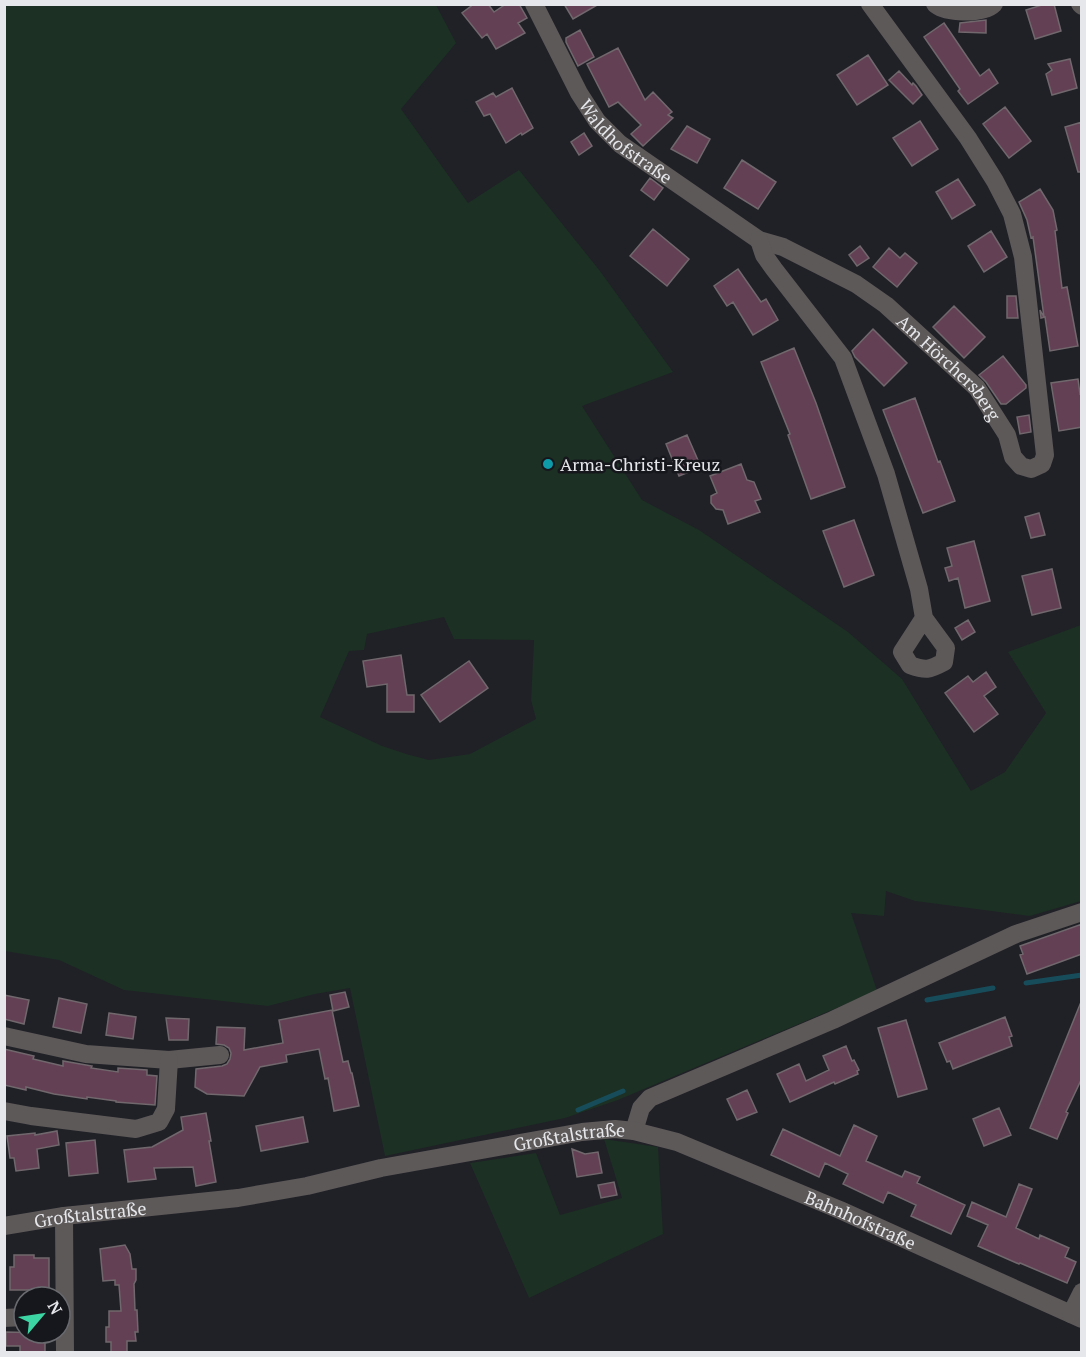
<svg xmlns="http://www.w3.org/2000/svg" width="1086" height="1357" viewBox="0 0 1086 1357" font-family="'PT Serif',serif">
  <rect width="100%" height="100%" fill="#202027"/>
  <path fill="#1c3023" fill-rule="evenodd" d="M4 5H436L456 43 401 109 468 203 519 170 600 271 673 372 582 406 642 500 699 530 848 632 902 679 971 791 1005 772 1046 713 1008 652 1081 625V901L1030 916 915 901 886 891 884 916 851 913 877 991 618 1100 565 1118 385 1156 350 988 315 994 268 1006 124 990 59 960 5 951ZM444 617 454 639 534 640 531 700 536 719 470 754 429 760 406 754 382 746 320 717 349 651 364 650 367 634Z
    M604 1139 658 1147 663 1234 529 1298 470 1163 536 1153 560 1215 622 1198Z"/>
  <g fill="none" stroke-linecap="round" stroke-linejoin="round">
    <path stroke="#174d5a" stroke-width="5" d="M1026 983 1082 975
      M927 1000 993 988
      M578 1110 623 1091"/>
  </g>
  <path fill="#644055" stroke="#70686c" stroke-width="1.5" d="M474 4H488L494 12 506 4H519L527 18 518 23 525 33 496 49 487 34 482 38 462 13Z
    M564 4H599L573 19Z
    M1045 4H1054L1061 31 1035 39 1026 10Z
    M986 20V33L959 32 960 23Z
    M944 23 980 76 989 69 998 83 968 104 958 91 960 89 924 37Z
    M580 30 594 57 578 66 566 42V38Z
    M618 48 645 100 653 92 672 112 668 115 673 118 643 146 631 134 641 125 618 102 609 107 587 64Z
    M868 55 888 85 857 105 837 75Z
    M1070 59 1077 88 1052 95 1046 74 1052 70 1048 64Z
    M899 71 912 85 913 83 916 86 922 95 913 104 889 80Z
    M512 88 533 128 522 135 521 133 506 143 490 114 484 116 476 102 493 93 496 97Z
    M1005 107 1031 141 1009 158 983 124Z
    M920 121 938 149 912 166 893 138Z
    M1082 122V172H1078L1065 127Z
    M687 126 710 139 697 163 671 149Z
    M584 133 592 146 579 155 571 142Z
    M742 160 776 182 758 209 724 188Z
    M650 178 663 188 654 200 641 190Z
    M958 179 975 205 952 219 936 192Z
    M1040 189 1053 210 1057 230 1055 231 1062 288 1067 287 1078 346 1050 351 1045 317 1041 318 1040 310 1044 317 1033 237 1031 238 1027 220 1019 202Z
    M653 229 689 259 667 286 630 256Z
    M991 231 1007 257 984 272 968 246Z
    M860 246 869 258 857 266 849 255Z
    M889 248 900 258 905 253 917 263 897 287 873 267Z
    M738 269 761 302 766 299 778 320 753 335 733 302 727 306 714 286Z
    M1007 296H1016L1018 318H1007Z
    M954 306 985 337 964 358 933 327Z
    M873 329 907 363 884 386 855 357 852 351Z
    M794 348 816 403 845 487 811 499 788 435 790 434 761 362Z
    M1003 356 1026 385V388L1006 404H1001L986 382 979 375Z
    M1078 379 1080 394 1082 393V427L1059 431 1051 383Z
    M915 398 938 462 940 461 955 501 923 513 883 410Z
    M1029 415 1031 432 1020 434 1017 417Z
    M687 435 701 467 679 476 666 444Z
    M741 464 747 480 754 482 761 499 755 501 760 512 728 524 723 510 716 509 711 503V496L717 493 710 476Z
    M1039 513 1045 535 1031 538 1025 517Z
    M854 520 874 575 844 587 823 531Z
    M974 541 990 601 965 608 958 578 949 581 945 568 952 566 947 548Z
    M1052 569 1061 608 1032 615 1022 576Z
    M968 620 975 632 962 640 955 628Z
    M401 655 407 695H414V712H387V684L367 687 363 661Z
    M469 661 488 688 440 722 421 695Z
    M986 672 996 687 984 696 998 714 974 732 945 693 968 676 973 682Z
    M1082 924V954L1027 974 1020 955 1023 954 1020 946Z
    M345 992 349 1007 333 1011 330 995Z
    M4 995 29 1000 24 1024 4 1019Z
    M59 998 87 1004 81 1033 53 1027Z
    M1081 1002 1082 1078 1066 1112 1068 1113 1057 1139 1030 1128Z
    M332 1010 343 1062 348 1061 351 1073H352L359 1106 334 1111 328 1078 325 1079 319 1049 286 1055 287 1062 260 1067 244 1096 207 1094 195 1087 196 1069 222 1066 227 1064 230 1059 231 1053 229 1048 224 1045 216 1044 217 1027 245 1028 244 1050 283 1043 279 1020Z
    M109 1013 136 1017 133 1039 106 1035Z
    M1005 1017 1012 1036 1009 1037 1012 1046 953 1069 950 1061 947 1062 939 1043Z
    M166 1018 189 1019 188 1040H169Z
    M906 1020 927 1089 898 1097 878 1028Z
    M846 1046 852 1061 854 1060 859 1070 857 1071 858 1074 835 1084 834 1082 790 1102 777 1074 799 1064 806 1081 829 1070 823 1056Z
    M4 1049 34 1056 33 1059 63 1066V1061L92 1066 91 1068 118 1072V1068L147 1070V1075L157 1076 155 1105 116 1102V1101L87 1097V1099L54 1094 26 1087V1090L4 1085Z
    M747 1090 757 1112 737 1120 727 1099Z
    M999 1108 1011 1135 984 1146 973 1119Z
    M206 1113 211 1141H209L216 1182 196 1186 193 1167 154 1168 156 1179 128 1182 124 1150 152 1147 183 1130 181 1117Z
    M303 1117 308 1142 261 1151 256 1126Z
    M854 1125 877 1136 866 1161 902 1177 905 1171 920 1177 917 1183 965 1205 951 1234 911 1216 916 1205 888 1192 883 1203 843 1184 848 1174 825 1163 819 1177 771 1155 783 1129 840 1156Z
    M57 1131 59 1145 37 1149 39 1168 16 1171 14 1158H10L7 1136 35 1133V1135Z
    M95 1140 98 1173 69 1176 66 1143Z
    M572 1149 585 1154 598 1152 602 1173 577 1177Z
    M614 1182 617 1195 601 1198 598 1185Z
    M1019 1184 1032 1189 1016 1228 1039 1239 1040 1235 1069 1248 1065 1257 1076 1262 1067 1283 1020 1263 1019 1264 978 1246 988 1225 967 1216 972 1202 1006 1217Z
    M125 1245 130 1254 132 1269H136V1280L134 1284 135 1310H137L138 1332H135L136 1341H127V1353H111V1342H106V1327H109V1311H121L119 1285H115V1280L103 1281 100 1249Z
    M14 1255H34V1258H49V1288L41 1287V1290H10V1267H14Z
    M6 1332 45 1333V1353H20V1346H6Z"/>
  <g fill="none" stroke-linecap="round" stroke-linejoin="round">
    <g stroke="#5d5959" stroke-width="18">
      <path id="s1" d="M534 4 579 93 597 121 620 144 759 240 783 247 856 284 886 305 977 388 1007 435 1013 457 1021 466 1031 469 1042 464 1045 455 1023 257 1012 214 995 181 968 138 870 4"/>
      <path d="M935 4C944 13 973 13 985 9 987 9 992 6 994 4"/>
      <path d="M1080 4 1082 6"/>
      <path d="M759 240 764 255 774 269 843 358 886 474 919 589 924 618 946 648 944 662C929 670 926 671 910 665L902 652 924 618"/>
      <path d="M4 1036 86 1054 169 1060 220 1055"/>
      <path d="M4 1111 31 1116 136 1129 159 1122 166 1109 169 1060"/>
      <path d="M634 1131 641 1108 650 1098 833 1020 1016 934 1082 912"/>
      <path d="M64 1216 65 1352"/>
      <path id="s2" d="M4 1226 64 1216 238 1198 307 1186 381 1168 582 1132 615 1129 634 1131 677 1142 840 1210 1082 1319"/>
      <path d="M1071 1314 1082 1292"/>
      <path d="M4 1318 24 1317"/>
    </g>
  </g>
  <circle fill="#0f9aa8" stroke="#16171d" stroke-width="2" cx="548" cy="464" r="6"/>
  <g text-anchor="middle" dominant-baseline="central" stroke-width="5" stroke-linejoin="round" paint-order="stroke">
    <g font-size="18" fill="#e6e7eb" stroke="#16171d">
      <text stroke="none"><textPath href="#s1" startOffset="168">Waldhofstraße</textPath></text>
      <text stroke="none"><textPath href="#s1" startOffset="567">Am Hörchersberg</textPath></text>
      <text stroke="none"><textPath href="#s2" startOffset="573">Großtalstraße</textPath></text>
      <text stroke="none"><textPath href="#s2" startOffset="87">Großtalstraße</textPath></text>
      <text stroke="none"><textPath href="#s2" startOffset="882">Bahnhofstraße</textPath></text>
    </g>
    <g font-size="18" fill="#e6e7eb" stroke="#16171d" text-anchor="start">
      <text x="560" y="464">Arma-Christi-Kreuz</text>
    </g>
  </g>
  <rect width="1086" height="1357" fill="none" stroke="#e6e7eb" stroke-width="12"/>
  <g transform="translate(42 1315) rotate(61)"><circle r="28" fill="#16171d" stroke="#696a6f" stroke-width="1.5"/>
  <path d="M0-4.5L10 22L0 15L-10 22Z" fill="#3dd4a3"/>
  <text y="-9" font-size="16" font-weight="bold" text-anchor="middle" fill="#e6e7eb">N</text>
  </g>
</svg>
